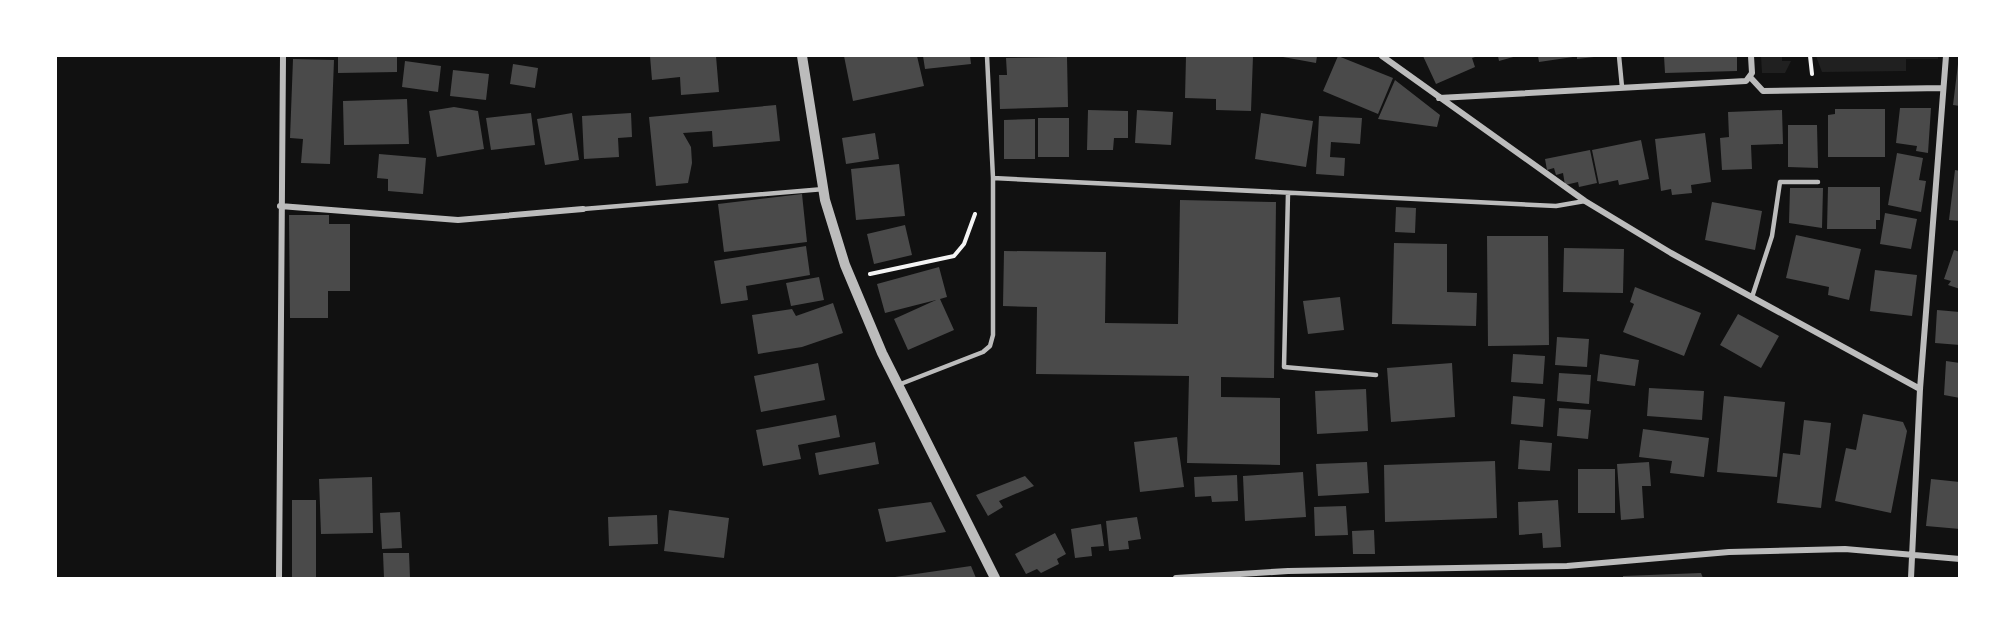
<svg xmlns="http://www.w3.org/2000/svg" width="2015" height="634" viewBox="0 0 2015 634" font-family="Cabin,sans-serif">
  <rect width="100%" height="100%" fill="#111"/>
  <path fill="#202020" d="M1761 56H1782V61H1791L1785 73H1762Z
    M1816 56H1938V59H1906V71L1822 72Z"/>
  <path fill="#4a4a4a" d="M338 56H397V72L338 73Z
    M650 56H716L719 92 681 95 680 77 652 80Z
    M844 56H917L924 86 853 101Z
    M923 56H970L971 64 925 69Z
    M1186 56H1253L1251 111 1216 110V99L1185 98Z
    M1338 56 1393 78 1378 114 1323 91Z
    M1423 56H1478L1472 58 1475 67 1436 84Z
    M1498 56H1517L1499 61Z
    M1538 56H1573V57L1539 62Z
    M1577 56H1594V57L1577 59Z
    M1664 56H1737V71L1665 73Z
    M1067 57 1068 107 1000 109 999 75H1007L1006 58Z
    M1283 57V56H1317L1316 63Z
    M293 59 334 60 330 164 301 163 303 139 290 138Z
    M405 61 441 66 438 92 402 87Z
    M513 64 538 68 535 88 510 84Z
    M1958 64H1960V106L1953 105Z
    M453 70 489 74 486 100 450 96Z
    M1395 80 1440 115 1437 127 1378 119Z
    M407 99 409 144 344 145 343 101Z
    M776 105 780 141 713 147 712 131 683 133 691 147 692 163 688 183 656 186 649 117Z
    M454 107 478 111 484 149 437 157 429 111Z
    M1900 108H1931L1928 153 1916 151 1917 146 1896 143Z
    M1835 109H1885V157H1828V115L1835 114Z
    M1088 110 1128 111V138H1114L1113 150H1087Z
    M1137 110 1173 112 1171 145 1135 143Z
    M1782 110 1783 144 1751 145 1752 169 1722 170 1720 138 1729 137 1728 112Z
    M531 113 535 145 491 150 486 118Z
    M572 113 579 160 545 165 537 119Z
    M631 113 632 137 618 138 619 157 584 159 582 116Z
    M1261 113 1313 121 1306 167 1255 159Z
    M1319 116 1362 118 1360 144 1331 142 1330 157 1345 158 1344 176 1316 174Z
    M1038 118H1069V157H1038Z
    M1035 119V159H1004V120Z
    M1788 125H1817L1818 168 1788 167Z
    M875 133 879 159 846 164 842 138Z
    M1705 133 1711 182 1691 185 1692 193 1672 195 1671 189 1661 191 1655 139Z
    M1641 140 1649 179 1619 185 1618 180 1599 184 1592 150Z
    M1590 150 1597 183 1579 187 1578 182 1565 185 1563 173 1556 175 1554 168 1547 170 1545 159Z
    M1897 153 1923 158 1919 180 1926 181 1921 212 1888 205Z
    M379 154 426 158 423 194 388 191V179L377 178Z
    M899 164 905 216 856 220 851 169Z
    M1955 170 1960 171V221L1949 220Z
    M1828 187H1880V220H1876V229H1827Z
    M1790 188H1823L1822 228 1789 223Z
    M802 194 807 242 724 252 718 204Z
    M1180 200 1276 202 1274 378 1221 377V397L1280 398V465L1187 463 1189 376 1036 374 1037 307 1003 306 1004 251 1106 252 1105 323 1178 324Z
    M1712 202 1762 211 1755 250 1705 240Z
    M1396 207 1416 208 1415 233 1395 232Z
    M1885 213 1917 219 1911 249 1880 244Z
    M289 215H329V224H350V291H328V318H290Z
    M905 225 912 255 874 264 867 234Z
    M1796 235 1861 249 1849 300 1828 295 1829 287 1786 278Z
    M1487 236H1548L1549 345 1488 346Z
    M1394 243 1447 244V292L1477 293 1476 326 1392 324Z
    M806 246 810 275 746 286 748 300 721 304 714 261Z
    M1564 248 1624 249 1623 293 1563 292Z
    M1954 250 1960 252V289L1948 285 1951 281 1944 279Z
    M939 267 947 297 940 299 954 330 908 350 894 319 936 300 885 313 877 284Z
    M1875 270 1917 275 1912 316 1870 311Z
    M819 277 824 300 791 306 786 283Z
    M1635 287 1701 313 1684 356 1623 332 1634 304 1630 302Z
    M1340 297 1344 330 1308 334 1303 301Z
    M833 303 843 333 802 347 758 354 752 315 792 309 796 316Z
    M1937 310 1960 312V345L1935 343Z
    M1738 314 1779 336 1761 368 1720 345Z
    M1557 337 1589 339 1587 367 1555 365Z
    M1513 354 1545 356 1543 384 1511 382Z
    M1600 354 1639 360 1635 386 1597 381Z
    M1946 361 1960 363V398L1944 395Z
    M818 363 825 400 761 412 754 376Z
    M1452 363 1455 417 1391 422 1387 368Z
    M1559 373 1591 375 1589 404 1557 401Z
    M1649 388 1704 391 1702 420 1647 416Z
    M1366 389 1368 431 1317 434 1315 391Z
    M1513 396 1545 399 1543 427 1511 424Z
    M1724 396 1785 402 1777 477 1717 472Z
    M1559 408 1591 410 1588 439 1557 436Z
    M1863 414 1903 422 1907 431 1891 513 1835 501 1846 448 1856 450Z
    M836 415 840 437 798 445 801 459 763 466 756 430Z
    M1804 420 1831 423 1821 508 1777 503 1783 453 1800 455Z
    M1643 429 1709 438 1704 477 1670 473 1672 461 1639 457Z
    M1177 437 1184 487 1140 492 1134 442Z
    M1520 440 1552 443 1550 471 1518 469Z
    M875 442 879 464 819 475 815 453Z
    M1495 461 1497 518 1385 522 1384 465Z
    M1367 462 1369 493 1318 496 1316 464Z
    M1649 462 1651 486H1642L1644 518 1621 520 1617 464Z
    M1578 469H1615V513H1578Z
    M1303 472 1306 517 1245 521 1243 476Z
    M1237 475 1238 501 1212 502 1211 496 1195 497 1194 477Z
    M1025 476 1034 486 999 501 1003 507 988 516 976 495Z
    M372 477 373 533 321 534 319 479Z
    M1931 479 1960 482V529L1926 526Z
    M292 500H316V578H292Z
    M1558 500 1561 547 1543 548 1542 533 1519 535 1518 502Z
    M931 502 946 532 886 542 878 509Z
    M1346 506 1348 535 1315 536 1314 507Z
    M669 510 729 518 724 558 664 551Z
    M400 512 402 548 382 549 380 513Z
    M657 515 658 544 609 546 608 517Z
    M1137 517 1141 539 1128 541 1129 549 1109 551 1106 521Z
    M1101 524 1104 546 1091 547 1092 556 1075 558 1071 529Z
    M1374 530 1375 554H1353L1352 531Z
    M1055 533 1066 554 1057 559 1059 564 1041 573 1037 569 1026 574 1015 554Z
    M383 553H409L410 578H384Z
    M971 566 976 578H895V577Z
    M1701 573 1703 578H1623V576Z"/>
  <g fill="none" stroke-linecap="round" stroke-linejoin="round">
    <path stroke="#f5f5f5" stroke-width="4" d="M1810 56 1812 74
      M870 274 954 256 964 244 975 214"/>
    <path stroke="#bcbcbc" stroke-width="4.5" d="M987 56 993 178 1556 206 1585 201
      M1619 56 1622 87
      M1288 193 1284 367 1376 375
      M583 209 824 189
      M1752 297 1772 236 1780 182H1818
      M898 385 983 352 990 346 993 335V178"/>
    <path stroke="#bcbcbc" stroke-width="6" d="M1382 56 1585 201 1671 253 1920 389
      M1750 77 1763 91 1942 88
      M1439 98 1746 81 1752 73 1751 56
      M280 206 458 220 583 209
      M279 578 283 56
      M1176 578 1288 571 1567 566 1729 552 1845 549 1960 559
      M1911 578 1920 389 1946 56"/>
    <path stroke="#bcbcbc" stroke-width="10" d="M802 56 825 200 845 265 882 353 995 578"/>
  </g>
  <rect width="2015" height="634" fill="none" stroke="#ffffff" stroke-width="114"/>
</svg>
